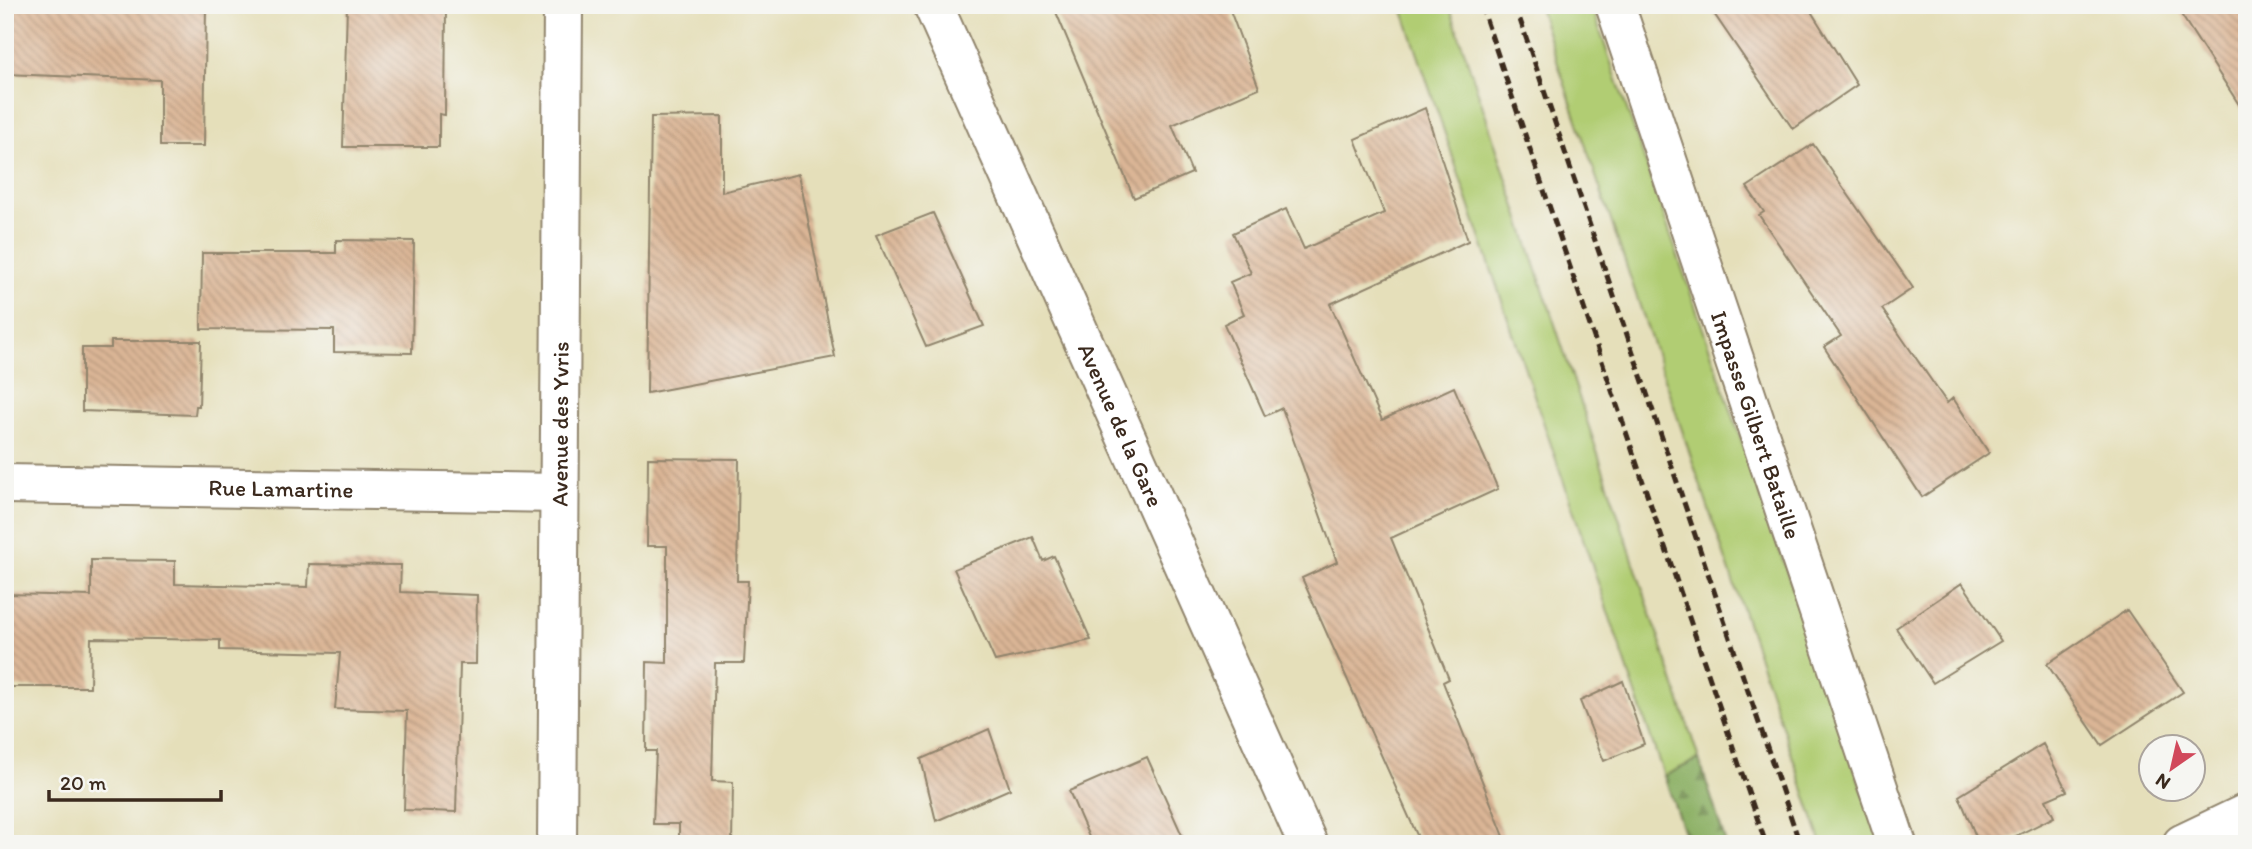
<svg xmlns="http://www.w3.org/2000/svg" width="2252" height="849" viewBox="0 0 2252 849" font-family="Itim,sans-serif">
  <defs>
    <pattern id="forest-firs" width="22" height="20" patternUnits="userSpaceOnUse" patternTransform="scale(1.75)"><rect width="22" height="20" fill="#8cb065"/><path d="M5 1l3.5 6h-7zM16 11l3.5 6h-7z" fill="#748f53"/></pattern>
    <pattern id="building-back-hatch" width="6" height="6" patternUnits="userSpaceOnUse" patternTransform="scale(1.75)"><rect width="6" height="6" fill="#dbb696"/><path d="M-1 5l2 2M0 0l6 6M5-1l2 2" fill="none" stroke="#b3947a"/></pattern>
  </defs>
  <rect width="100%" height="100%" fill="#f6f6f2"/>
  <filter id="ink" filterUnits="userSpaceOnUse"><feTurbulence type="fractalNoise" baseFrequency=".0143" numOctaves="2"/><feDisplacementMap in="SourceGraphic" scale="14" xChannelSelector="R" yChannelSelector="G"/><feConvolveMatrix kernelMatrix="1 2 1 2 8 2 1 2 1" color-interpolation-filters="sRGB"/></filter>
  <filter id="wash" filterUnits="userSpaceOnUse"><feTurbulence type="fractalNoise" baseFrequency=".00686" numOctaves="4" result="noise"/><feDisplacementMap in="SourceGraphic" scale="28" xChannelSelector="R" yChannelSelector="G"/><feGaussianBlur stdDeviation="1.57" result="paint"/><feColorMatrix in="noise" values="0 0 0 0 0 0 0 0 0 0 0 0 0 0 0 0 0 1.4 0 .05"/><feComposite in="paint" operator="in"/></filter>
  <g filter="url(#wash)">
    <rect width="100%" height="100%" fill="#e5dfba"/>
    <path fill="#b1cd73" stroke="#767c48" stroke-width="2" d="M1401 5H1449L1699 759 1664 776Z
      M1538 5H1591L1881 844H1822Z"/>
    <path fill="url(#forest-firs)" stroke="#646d42" stroke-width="2" d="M1699 759 1726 844H1688L1664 776Z"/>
    <g id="blocks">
      <path fill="url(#building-back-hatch)" d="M5 5H206L204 146H160V80L5 74Z
        M347 5H446L445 115 439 114V147H343Z
        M1053 5H1228L1259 88 1172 125 1192 173 1134 198Z
        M1708 5H1807L1857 85 1793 129Z
        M2175 5H2247V117Z
        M1425 108 1468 241 1330 304 1382 420 1454 387 1498 489 1391 538 1449 679 1443 682 1507 844H1421L1302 578 1337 562 1282 408 1265 416 1224 324 1244 314 1230 282 1251 273 1233 233 1286 209 1304 249 1384 213 1355 139Z
        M722 116V192L799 174 835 357 647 393 651 117Z
        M1813 144 1913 288 1882 309 1947 403 1953 398 1989 453 1922 497 1824 347 1841 336 1759 215 1764 212 1747 187Z
        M933 213 984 326 926 347 876 235Z
        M336 240 414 241 412 353 334 352V330L201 329 202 253H336Z
        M111 341H201L199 406H196L195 415 82 411V348H111Z
        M648 458 739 459 737 581H748L744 663H715L712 781 733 782 732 844H679V824H653L656 751H646L647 662 667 663V546H647Z
        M1033 537 1043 561 1054 556 1091 640 995 661 954 569Z
        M91 560 175 561V584L308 587 309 564 401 565 400 592 477 595 476 664H460L456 812 404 810 407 711 335 709 340 653 220 650V640L91 638 90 687H5V594L91 596Z
        M1962 583 2001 641 1933 683 1896 628Z
        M2127 610 2183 692 2102 745 2047 664Z
        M1623 681 1644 744 1604 761 1580 701Z
        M989 729 1010 789 936 821 921 759Z
        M2043 744 2067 791 2046 800 2054 817 2000 844H1979L1959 796Z
        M1147 757 1186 844H1092L1069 791Z"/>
    </g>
  </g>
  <g filter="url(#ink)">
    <use href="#blocks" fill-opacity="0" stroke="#90846c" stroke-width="2"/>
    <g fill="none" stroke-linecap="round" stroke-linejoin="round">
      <g stroke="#90846c" stroke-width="42">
        <g id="minor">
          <path id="s1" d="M933 5 1308 844"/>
          <path id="s2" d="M1615 5 1897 844"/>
          <path id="s3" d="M5 484 559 493"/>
          <path id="s4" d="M557 844 563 5"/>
          <path d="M2182 844 2247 813"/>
        </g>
      </g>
      <use href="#minor" stroke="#fff" stroke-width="38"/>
      <path stroke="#3b2a1e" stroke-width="5" stroke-dasharray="10 5" stroke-linecap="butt" d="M1481 5 1766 844
        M1515 5 1800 844"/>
    </g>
  </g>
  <g text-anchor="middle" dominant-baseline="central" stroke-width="5" stroke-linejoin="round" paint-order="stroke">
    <g font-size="23" fill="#3b2a1e" stroke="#f6f6f2">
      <text stroke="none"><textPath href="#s2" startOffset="443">Impasse Gilbert Bataille</textPath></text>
      <text stroke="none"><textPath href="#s4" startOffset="420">Avenue des Yvris</textPath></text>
      <text stroke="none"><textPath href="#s1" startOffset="460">Avenue de la Gare</textPath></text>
      <text stroke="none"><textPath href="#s3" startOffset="276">Rue Lamartine</textPath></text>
    </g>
  </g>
  <rect width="2252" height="849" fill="none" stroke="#f6f6f2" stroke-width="28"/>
  <g transform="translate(2172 768) rotate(214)"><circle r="33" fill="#f6f6f2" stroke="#aba49d" stroke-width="2"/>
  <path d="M0-5L12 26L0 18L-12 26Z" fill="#d1495b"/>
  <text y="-10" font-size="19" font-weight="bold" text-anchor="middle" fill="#3b2a1e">N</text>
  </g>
  <path d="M49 790v10h172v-10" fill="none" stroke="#3b2a1e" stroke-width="3.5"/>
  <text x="60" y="790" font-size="21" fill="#3b2a1e" stroke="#f6f6f2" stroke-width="5" paint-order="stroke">20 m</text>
</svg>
